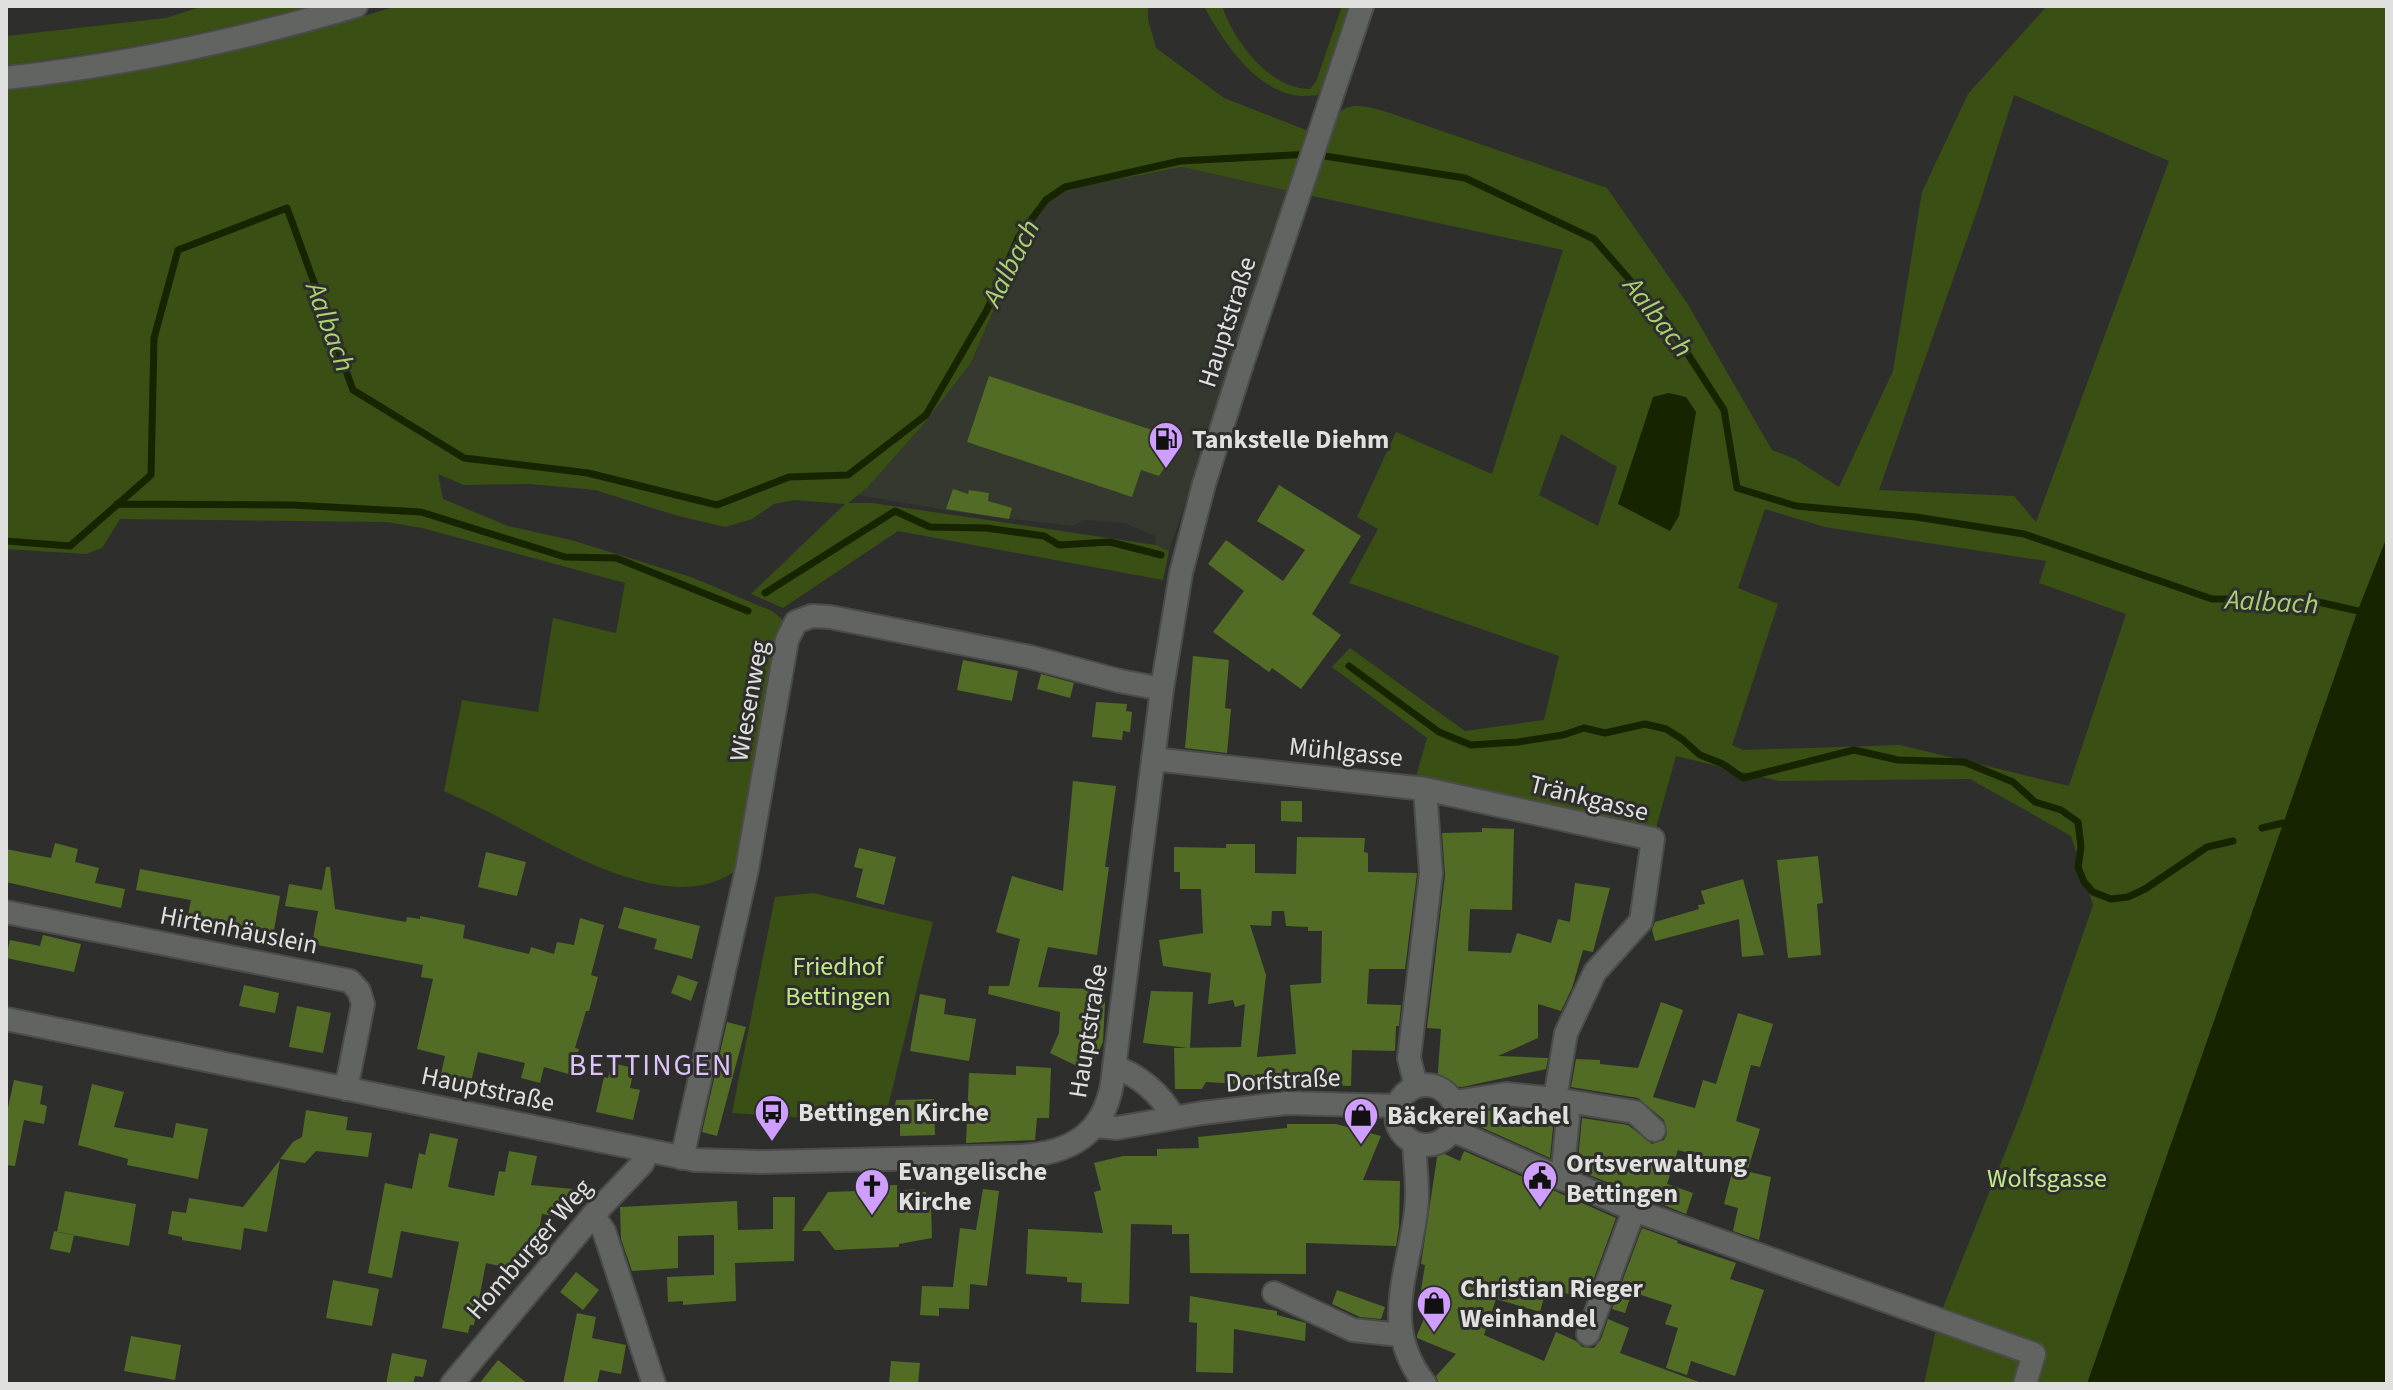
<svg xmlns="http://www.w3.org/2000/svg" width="2393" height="1390" viewBox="0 0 2393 1390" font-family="'Source Sans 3',sans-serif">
  <rect width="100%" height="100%" fill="#2e2f2d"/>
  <path fill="#34382f" d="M1182 167 1289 191 1169 551 1156 545 1155 536 1124 523 1085 520 1073 526 963 513 858 495 867 488 922 426 971 363 1028 231 1043 206 1069 189Z"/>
  <path fill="#3a4f14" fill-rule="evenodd" d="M203 6H308C209 34 108 53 6 65V36L166 18Z
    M397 6H1148V19L1156 48 1224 98 1311 132 1289 191 1182 167 1069 189 1044 206 1027 231 971 363 922 426 867 488 848 503H872L1156 545 1169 551 1163 580 898 531 783 608 751 594 845 504 794 500 774 504 752 519 725 527 675 515 595 490 530 484 464 485 438 474 443 499 508 526 571 540 691 577 772 611 783 620 785 627 741 866C679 922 565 851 506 821 486 810 465 801 444 791L462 700 538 712 553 618 616 633 625 583 422 528 387 522 120 519 102 548 86 554 6 549V91C139 74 270 46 397 6Z
    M1204 6H1222C1234 41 1269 89 1310 89L1316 82 1342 6H1351L1323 87 1317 95C1265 105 1225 46 1204 6Z
    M2047 6H2387V537L2358 610 2087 1384H1924L1938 1320 2023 1108 2093 905 2071 836 1970 779 1779 781 1676 756 1653 839 1413 787 1427 738 1332 667 1350 648 1465 731 1544 720 1559 656 1349 583 1378 529 1357 517 1396 432 1492 474 1563 250 1308 195C1314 175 1326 115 1346 108 1358 103 1372 108 1384 111L1607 188 1687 303 1772 450 1795 459 1839 487 1893 371 1922 192 1968 94ZM2014 95 2169 161 2036 522 2014 496 1879 490 1978 208ZM1561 434 1617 467 1598 526 1539 495ZM1765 509 1825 527 2046 561 2039 583 2126 614 2069 786 1900 745 1743 750 1732 745 1778 604 1738 588Z
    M813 893 933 922 884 1123 732 1113 775 897Z"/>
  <path fill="#172400" d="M1669 393 1686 397 1696 412 1679 516 1670 531 1618 504 1653 397Z
    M2387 537V1384H2087L2358 610Z"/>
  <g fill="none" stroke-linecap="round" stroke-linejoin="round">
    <path stroke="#172400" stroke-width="7" d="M117 504 293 505 421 512 565 557 616 558 748 611
      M6 541 70 546 151 475 154 338 178 250 287 208 353 390 464 458 588 473 717 505 789 477 848 475 926 415 987 310 1019 236 1046 200 1065 187 1180 161 1312 154 1465 178 1594 239 1669 325 1724 410 1737 488 1796 506 1916 517 2024 534 2212 599H2305L2367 613
      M765 593 895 511 930 527 986 528 1044 536 1059 545 1110 542 1161 555
      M1349 666 1439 732 1471 745 1518 742 1563 735 1584 728 1605 733 1645 724 1666 729 1682 739 1700 755 1723 764 1743 778 1854 750 1898 760 1964 762 2013 782 2035 802 2061 810 2078 822 2081 847 2078 867 2084 882 2093 892 2111 899 2128 897 2145 889 2207 847 2233 841
      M2262 828 2283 823"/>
  </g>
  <path fill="#526c25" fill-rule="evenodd" d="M989 376 1155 431 1149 447 1173 455 1159 476 1141 470 1132 497 967 442Z
    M1279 485 1361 536 1312 614 1341 635 1301 689 1272 668 1269 672 1213 632 1244 591 1208 564 1226 540 1283 581 1305 550 1257 521Z
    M953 489 968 494 969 490 989 493 988 501 1012 508 1009 519 946 509Z
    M1193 656 1229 660 1225 708 1231 709 1227 753 1185 748Z
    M963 660 1018 671 1012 701 957 690Z
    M1041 674 1074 683 1070 698 1037 689Z
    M1096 702 1127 704 1126 711 1132 712 1130 732 1123 731 1122 740 1092 737Z
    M1073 781 1116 786 1105 867H1109L1097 955 1048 947 1038 987 1092 989V1001L1105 1002 1103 1042 1089 1072 1050 1053 1059 1033 1060 1012 988 994 989 986H1009L1020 939 996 932 1012 876 1063 891Z
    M1281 801H1302V822L1281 821Z
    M1482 828 1514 829 1512 910 1470 909 1468 951 1511 953 1517 933 1551 943 1558 919 1570 922 1575 883 1610 888 1593 952 1583 950 1572 988 1561 1011 1538 1004V1038L1498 1056 1548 1058 1546 1069 1462 1087 1437 1085 1441 1029 1427 1028 1445 875 1442 833 1482 832Z
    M1297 837 1365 838 1364 852 1368 853V872L1417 873 1405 969H1369L1367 1004 1401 1005 1399 1026H1396L1395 1051 1352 1050 1351 1086 1326 1085V1080L1255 1085 1206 1082 1202 1089H1175L1174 1048 1241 1047 1245 1004 1235 1007 1233 1000 1208 1004 1211 973 1163 966 1159 940 1203 933 1201 889H1180V872H1174V847L1226 848V844H1255V873L1296 874ZM1272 911H1284L1286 926 1308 927V931H1322L1321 983 1290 985 1296 1054 1257 1057 1266 975 1250 925 1271 926Z
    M55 843 78 849 75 862 99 868 95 883 125 889 121 908 6 882V849L51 858Z
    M859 848 896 857 884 905 856 897 863 869 854 867Z
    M486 852 526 862 517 896 478 887Z
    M1818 856 1823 903 1817 904 1821 955 1788 958 1777 860Z
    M326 867H330L335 909 406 922 407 917 420 919V916L465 925 463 938 529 954 531 947 554 954 557 942 574 945 580 918 604 925 591 975 598 977 589 1011H586L575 1048 579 1049 572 1075 544 1067 540 1083 521 1078 525 1063 478 1052 470 1086 440 1078 445 1056 417 1049 433 979 421 977 423 965 312 944 318 911 285 906 289 884 322 890Z
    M140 869 280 896 273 936 187 920 191 900 136 890Z
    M1743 879 1764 955 1742 957 1739 919 1655 941 1652 930 1655 922 1699 909 1698 905 1705 904 1701 891Z
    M624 907 700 926 692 959 654 949 657 939 618 928Z
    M43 935 81 944 74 972 6 958 10 940 40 946Z
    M678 975 698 982 691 1001 671 993Z
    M244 985 279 993 275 1013 239 1006Z
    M1151 991 1193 992 1190 1048 1143 1043Z
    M920 994 946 999 944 1014 976 1019 969 1061 910 1051Z
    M1661 1002 1683 1010 1653 1097 1695 1108 1703 1080 1716 1084 1738 1013 1773 1024 1760 1067 1751 1065 1736 1121 1760 1129 1748 1169 1678 1150 1667 1184 1693 1193 1686 1214 1577 1170 1582 1118 1628 1125 1652 1144 1664 1140 1667 1134 1664 1120 1638 1098 1571 1087 1576 1059 1600 1060V1064L1638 1068Z
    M297 1006 331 1013 323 1053 289 1047Z
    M727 1022 746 1027 717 1136 702 1132Z
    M612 1063 634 1068 630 1088 640 1090 633 1120 596 1112 604 1077 608 1078Z
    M1016 1066 1051 1068 1049 1118H1037L1035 1140 966 1143 969 1073 1016 1075Z
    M14 1080 43 1086 40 1104 47 1106 44 1124 24 1120 15 1166 6 1165V1107L8 1108Z
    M92 1084 124 1092 114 1127 173 1138 176 1123 208 1129 198 1179 127 1165 128 1159 78 1145Z
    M934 1099 935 1135 900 1136V1121H892L896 1100Z
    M1506 1108 1553 1127 1550 1158 1474 1124 1479 1112Z
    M306 1110 348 1117 346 1130 372 1133 368 1157 316 1151 305 1163 280 1159 293 1142 302 1137Z
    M1287 1124H1336L1381 1136 1363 1180 1400 1181 1399 1227 1396 1246 1306 1243V1274L1190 1273 1189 1234H1172V1225L1131 1224 1129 1304 1081 1302 1082 1283 1067 1282V1277L1026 1274 1028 1229 1103 1233 1094 1192 1101 1190 1094 1163 1123 1156H1157V1149L1199 1148 1198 1137 1287 1128Z
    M430 1133 458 1139 448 1187 494 1196 499 1171 505 1172 509 1151 537 1156 531 1185 573 1189 571 1211 562 1210 561 1217 542 1214 534 1255 517 1254 514 1269 486 1263 474 1325H470L468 1333 442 1328 459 1242 401 1231 392 1278 368 1273 385 1183 412 1189 419 1153 425 1155Z
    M1438 1151 1460 1161 1464 1151 1616 1218 1586 1300 1547 1287 1540 1312 1496 1299 1484 1335 1544 1361 1556 1332 1576 1341 1582 1347 1594 1348 1601 1339 1608 1319 1629 1328 1620 1353 1699 1382V1384H1439L1436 1376 1456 1354 1417 1338V1335L1429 1307 1419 1303 1425 1265 1421 1264Z
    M280 1160 267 1232 244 1228 241 1250 182 1240V1237L168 1234 172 1211 186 1213 189 1198 243 1207Z
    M1733 1168 1771 1177 1759 1240 1733 1231 1738 1208 1724 1204Z
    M897 1185V1191L916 1189V1192H926V1205L931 1207 932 1238 899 1244V1247L835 1250 820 1231H802L828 1192 857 1191V1187Z
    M983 1189 999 1191 987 1286 970 1284 969 1309 939 1308V1316L920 1315 922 1286 953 1287 960 1228 976 1230Z
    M65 1191 136 1204 129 1246 57 1232Z
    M773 1197H795L794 1261 735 1263 736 1301 683 1305V1301L668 1302 667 1277 714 1275V1235L678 1236V1268L632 1271 621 1239 620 1207 737 1201 738 1230 773 1229Z
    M1642 1228 1678 1241 1677 1243 1736 1263 1730 1279 1764 1290 1735 1376 1691 1361 1687 1375 1666 1368 1678 1328 1665 1324 1672 1305 1632 1292 1625 1313 1612 1309Z
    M54 1231 74 1235 70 1253 50 1249Z
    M576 1272 599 1290 583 1310 560 1292Z
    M333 1280 379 1289 372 1326 326 1318Z
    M1337 1290 1385 1307 1381 1319 1360 1317 1332 1304Z
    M1190 1296 1277 1311V1315L1306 1323 1305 1341 1234 1329 1233 1373 1196 1372 1197 1323 1189 1322Z
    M577 1313 596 1317 592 1338 626 1345 621 1374 600 1370 597 1384H563Z
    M131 1336 181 1345 175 1380 124 1371Z
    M392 1353 427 1360 423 1377 415 1376 413 1384H386Z
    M498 1360 528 1384H479Z
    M891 1361 920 1363 918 1384H889Z"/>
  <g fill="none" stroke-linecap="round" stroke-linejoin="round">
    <g stroke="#4b4c4a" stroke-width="26">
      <path id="minor" d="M1153 759 1425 789 1431 873 1409 1058 1416 1086
        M1425 789 1653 839 1641 921 1595 972 1566 1033 1555 1099 1506 1094 1454 1102
        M6 912 350 981 359 991 363 1004 346 1089
        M1114 1067C1138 1074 1162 1095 1173 1117
        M1396 1115a30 30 0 1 1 60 0a30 30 0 1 1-60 0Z
        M1095 1126 1117 1128 1202 1113 1287 1103 1397 1106
        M1452 1130 1634 1210 2034 1354 2025 1384
        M1414 1143C1415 1165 1419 1189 1416 1211 1408 1276 1380 1326 1425 1384
        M682 1158 747 869 787 640 796 622 812 616 830 617 1030 657 1120 681 1162 689
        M1562 1179 1568 1118 1555 1099 1635 1112 1654 1130
        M593 1215 604 1231 654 1384
        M1274 1293 1353 1330 1400 1335
        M1588 1334 1634 1210"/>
    </g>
    <g stroke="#4b4c4a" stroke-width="26">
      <path id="tertiary" d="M6 1019 695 1160 762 1162 1021 1156C1070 1153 1103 1135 1112 1084L1162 689 1181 573 1204 484 1243 361 1362 6
        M452 1384 593 1215 642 1164 648 1151"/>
    </g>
    <g stroke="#4b4c4a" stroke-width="26">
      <path id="secondary" d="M6 78C125 65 241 40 356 6"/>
    </g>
    <use href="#minor" stroke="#626461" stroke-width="22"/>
    <use href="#tertiary" stroke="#626461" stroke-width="22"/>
    <use href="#secondary" stroke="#626461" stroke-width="22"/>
  </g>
  <defs>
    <g id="fuel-pin" transform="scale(1.8)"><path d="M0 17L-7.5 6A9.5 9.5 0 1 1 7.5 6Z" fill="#cf9eff" stroke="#2e2f2d"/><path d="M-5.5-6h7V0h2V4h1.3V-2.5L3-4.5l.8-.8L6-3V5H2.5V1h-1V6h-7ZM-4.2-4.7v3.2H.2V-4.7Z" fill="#111"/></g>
    <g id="bus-pin" transform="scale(1.8)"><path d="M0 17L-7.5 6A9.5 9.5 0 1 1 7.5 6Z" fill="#cf9eff" stroke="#2e2f2d"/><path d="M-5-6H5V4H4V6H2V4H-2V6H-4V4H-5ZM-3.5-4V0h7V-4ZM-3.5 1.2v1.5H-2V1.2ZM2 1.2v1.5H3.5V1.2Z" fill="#111"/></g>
    <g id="shop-pin" transform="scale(1.8)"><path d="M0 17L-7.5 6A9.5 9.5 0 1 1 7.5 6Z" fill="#cf9eff" stroke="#2e2f2d"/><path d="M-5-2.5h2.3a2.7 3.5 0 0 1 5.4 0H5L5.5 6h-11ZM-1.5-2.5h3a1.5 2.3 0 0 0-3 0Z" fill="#111"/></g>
    <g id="civic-pin" transform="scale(1.8)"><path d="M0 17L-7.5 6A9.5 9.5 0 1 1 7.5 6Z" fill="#cf9eff" stroke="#2e2f2d"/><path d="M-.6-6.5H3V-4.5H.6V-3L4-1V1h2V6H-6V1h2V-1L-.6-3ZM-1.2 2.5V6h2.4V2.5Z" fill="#111"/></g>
    <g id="church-pin" transform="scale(1.8)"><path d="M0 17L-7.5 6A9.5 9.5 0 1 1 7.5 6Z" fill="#cf9eff" stroke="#2e2f2d"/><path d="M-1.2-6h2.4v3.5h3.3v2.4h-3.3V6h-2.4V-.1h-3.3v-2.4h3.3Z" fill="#111"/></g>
  </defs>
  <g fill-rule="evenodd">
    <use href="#fuel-pin" x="1166" y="439"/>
    <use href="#bus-pin" x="772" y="1112"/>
    <use href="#shop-pin" x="1361" y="1115"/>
    <use href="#civic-pin" x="1540" y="1178"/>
    <use href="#church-pin" x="872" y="1186"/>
    <use href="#shop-pin" x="1434" y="1303"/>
  </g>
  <g text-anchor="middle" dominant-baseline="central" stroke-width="6" stroke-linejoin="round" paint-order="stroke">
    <g font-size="26" fill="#e0e1df" stroke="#2e2f2d">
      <text transform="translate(1227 322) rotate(-72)">Hauptstraße</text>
      <text transform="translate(749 701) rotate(-80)">Wiesenweg</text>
      <text transform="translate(1346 752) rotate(6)">Mühlgasse</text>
      <text transform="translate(1589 798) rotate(14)">Tränkgasse</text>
      <text transform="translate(239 930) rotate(11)">Hirtenhäuslein</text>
      <text transform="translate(1088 1031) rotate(-81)">Hauptstraße</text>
      <text transform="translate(1283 1080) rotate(-3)">Dorfstraße</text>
      <text transform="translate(488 1089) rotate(12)">Hauptstraße</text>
      <text transform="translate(529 1249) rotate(-49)">Homburger Weg</text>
    </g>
    <g font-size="26" font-weight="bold" fill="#e0e1df" stroke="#2e2f2d" text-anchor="start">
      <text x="1192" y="439">Tankstelle Diehm</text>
      <text x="798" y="1112">Bettingen Kirche</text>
      <text x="1387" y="1115">Bäckerei Kachel</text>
      <text x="1566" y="1163">Ortsverwaltung<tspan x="1566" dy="30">Bettingen</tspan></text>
      <text x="898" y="1171">Evangelische<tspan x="898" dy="30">Kirche</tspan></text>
      <text x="1460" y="1288">Christian Rieger<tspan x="1460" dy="30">Weinhandel</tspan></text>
    </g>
    <g font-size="26" fill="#c2e987" stroke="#2e2f2d">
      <text x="838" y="966">Friedhof<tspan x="838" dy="30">Bettingen</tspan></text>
      <text x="2047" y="1178">Wolfsgasse</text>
    </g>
    <g font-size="28" font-style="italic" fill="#aad16f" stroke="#2e2f2d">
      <text transform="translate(1011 263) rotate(-63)">Aalbach</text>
      <text transform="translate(1658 317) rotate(52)">Aalbach</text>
      <text transform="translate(330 327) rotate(70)">Aalbach</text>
      <text transform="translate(2272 602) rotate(3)">Aalbach</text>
    </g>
    <g font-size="30" letter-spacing="2" fill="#dec3fa" stroke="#2e2f2d">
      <text x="651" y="1065">BETTINGEN</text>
    </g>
  </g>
  <rect width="2393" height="1390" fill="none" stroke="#e0e1df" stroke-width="16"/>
</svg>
